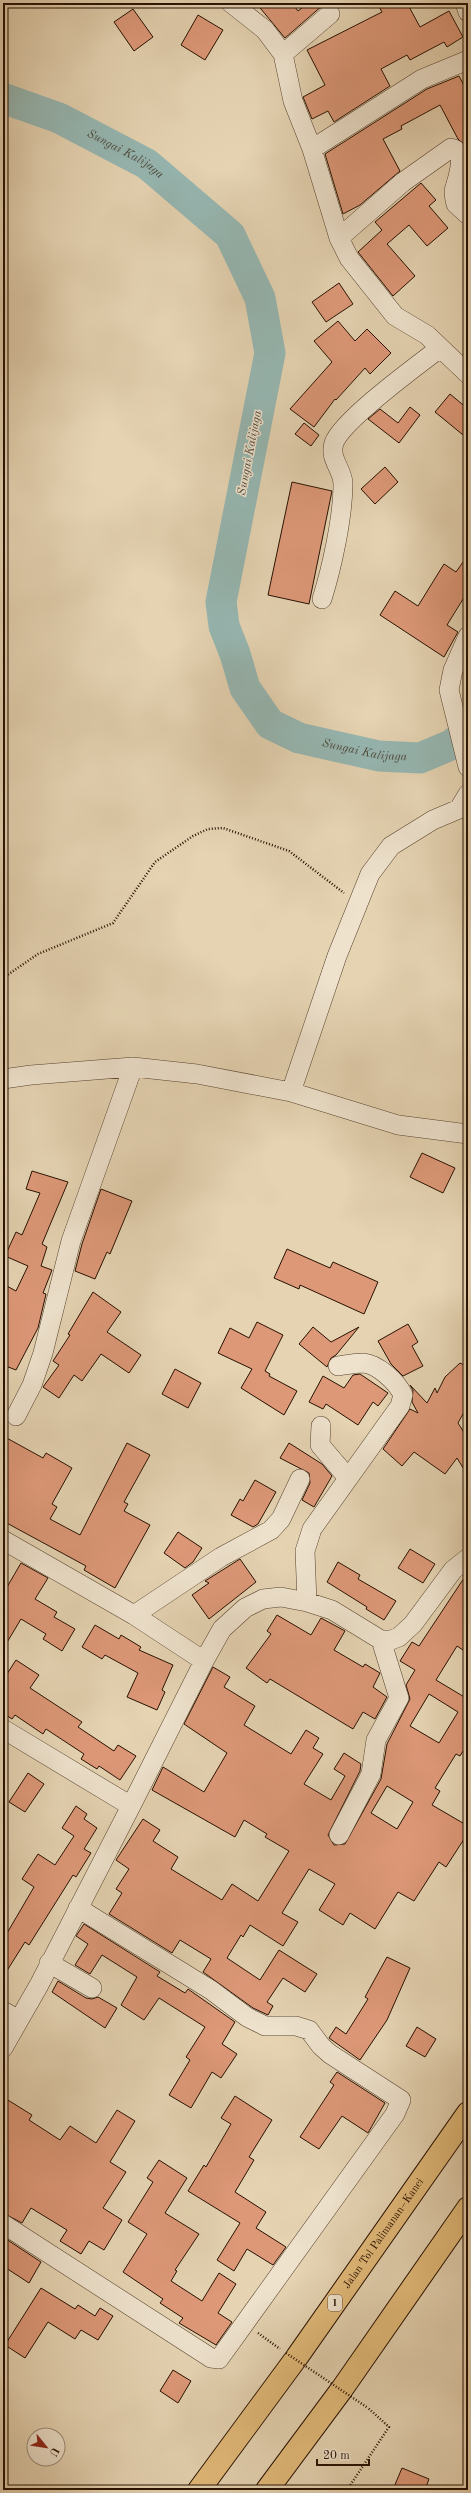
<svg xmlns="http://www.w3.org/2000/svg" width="471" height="2493" viewBox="0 0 471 2493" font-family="'Old Standard TT',serif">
  <rect width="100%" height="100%" fill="#e5d3b2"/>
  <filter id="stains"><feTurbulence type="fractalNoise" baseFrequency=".005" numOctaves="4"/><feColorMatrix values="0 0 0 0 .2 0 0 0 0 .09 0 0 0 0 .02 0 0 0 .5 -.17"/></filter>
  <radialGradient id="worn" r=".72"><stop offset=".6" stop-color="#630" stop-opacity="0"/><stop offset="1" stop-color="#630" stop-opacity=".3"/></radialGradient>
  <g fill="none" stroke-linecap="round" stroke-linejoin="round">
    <path stroke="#96b7b2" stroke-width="31" id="s1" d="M3 98 59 118 147 164 230 235 260 298 270 353 221 602 224 626 235 654 245 688 270 724 299 738 379 756 420 758 451 745 468 733"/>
  </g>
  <path fill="#dd9878" stroke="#271000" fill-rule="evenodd" d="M256 3H292L298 11 308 3H342L338 6 328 3 323 5 285 38Z
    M377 3H407L420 27 449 11 463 37 447 47 444 42 410 60 407 55 381 69 390 86 334 122 328 111 312 119 303 97 325 85 307 50 382 12Z
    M133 9 153 37 134 51 114 22Z
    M198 15 223 30 205 60 181 45Z
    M459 76 468 93V148L458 139 440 105 401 126 402 129 383 139 400 171 360 205 343 214 325 154 427 89Z
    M421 183 436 200 429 206 448 228 427 246 409 225 387 244 415 276 393 296 358 252 382 230 375 222Z
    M339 283 353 304 326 322 312 302Z
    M338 321 355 341 367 329 391 353 370 374 365 368 336 400 335 399 314 427 290 409 332 362 314 341Z
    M450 394 468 409V439L435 412Z
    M410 407 420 415 399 443 368 419 380 409 398 423Z
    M304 423 319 435 311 446 295 434Z
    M385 467 398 482 375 504 361 489Z
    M292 482 332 491 309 604 268 595Z
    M468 555V591L447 625 458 632 444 657 380 615 395 591 418 606 444 564 456 572Z
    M422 1153 455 1168 443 1193 410 1177Z
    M32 1171 68 1182 42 1244 47 1247 41 1266 52 1270 43 1293 46 1294 38 1328 16 1370 3 1365V1284L16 1291 28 1266 5 1256 16 1232 22 1235 40 1193 26 1189Z
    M101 1189 132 1201 110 1254 107 1252 95 1279 75 1271 82 1244Z
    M287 1249 330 1268 333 1262 378 1282 364 1314 300 1285 299 1289 274 1278Z
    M93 1292 121 1312 107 1332 141 1355 129 1373 101 1354 82 1381 74 1375 59 1398 43 1387 59 1365 53 1361 70 1335 68 1334Z
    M257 1322 283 1335 265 1371 270 1374 269 1376 297 1391 284 1415 241 1388 252 1369 218 1353 230 1328 249 1338Z
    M408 1324 418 1342 412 1346 423 1366 403 1376 391 1364 378 1341Z
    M313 1327 331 1342 359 1327 336 1355 331 1358 327 1367 299 1344Z
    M460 1363 468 1367V1405L458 1423 468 1439V1476L457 1458 445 1474 414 1452 402 1466 383 1449 410 1409 418 1413 412 1402 413 1390 410 1385 427 1403 435 1388 437 1393 445 1377Z
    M175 1369 201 1383 188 1408 162 1394Z
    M360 1374 388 1393 378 1406 373 1402 358 1425 326 1404 323 1409 309 1402 323 1376 344 1388 353 1375Z
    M3 1436 43 1458 46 1453 72 1468 52 1504 57 1507 50 1519 80 1535 127 1443 150 1455 124 1502 128 1504 124 1511 150 1525 115 1588 84 1570 86 1566 3 1521Z
    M289 1443 322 1464 332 1476 314 1507 302 1500 310 1483 309 1473 280 1458Z
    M255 1480 276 1492 258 1524 253 1527 231 1515 240 1499 243 1501Z
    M178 1532 202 1548 193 1562 185 1568 164 1553Z
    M410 1549 435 1564 423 1583 398 1568Z
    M240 1559 256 1582 209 1619 192 1595 209 1583 205 1581Z
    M338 1562 360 1575 358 1579 396 1601 384 1620 366 1609 367 1607 327 1582Z
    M21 1563 48 1578 35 1599 57 1612 54 1617 75 1629 62 1651 43 1639 46 1634 21 1619 3 1649V1585L7 1587Z
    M468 1572V1642L463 1650 457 1646 436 1680 466 1698 468 1694V1743L460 1756 456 1754 435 1788 440 1791 432 1805 468 1826V1833L446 1867 439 1862 414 1901 398 1892 375 1929 350 1913 343 1925 319 1910 335 1884 309 1869 282 1913 298 1922 283 1946 250 1925 243 1937 241 1935 227 1958 260 1980 279 1950 317 1974 305 1992 283 1978 267 2002 273 2006 268 2015 253 2008 203 1972 211 1959 180 1940 172 1953 109 1914 122 1893 116 1889 129 1869 116 1860 143 1819 160 1830 153 1841 178 1857 171 1869 222 1900 232 1884 258 1901 289 1851 265 1837 267 1834 244 1820 235 1837 152 1790 163 1767 204 1792 227 1753 184 1724 213 1667 230 1677 224 1687 255 1706 244 1725 291 1754 306 1730 319 1738 313 1748 323 1754 304 1784 331 1800 345 1776 334 1769 344 1753 361 1764 360 1771 328 1835 334 1845 345 1844 381 1779 387 1744 410 1699 406 1685 415 1670 400 1661 412 1642 419 1646ZM429 1694 458 1712 439 1743 410 1726ZM387 1786 413 1802 397 1829 371 1813Z
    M277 1615 311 1635 321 1618 345 1631 334 1650 363 1667 365 1664 380 1673 373 1687 387 1697 375 1719 363 1712 353 1729 270 1679 267 1683 246 1668 271 1634 267 1631Z
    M95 1625 119 1639 121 1635 141 1647 139 1650 173 1665 162 1690 165 1692 157 1710 127 1697 138 1673 105 1655 102 1659 82 1647Z
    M16 1660 39 1675 30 1688 82 1722 78 1727 114 1751 118 1745 136 1756 120 1780 99 1766 97 1769 81 1759 84 1754 46 1729 43 1734 15 1715 12 1719 3 1713V1680Z
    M28 1773 44 1784 25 1812 9 1802Z
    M76 1806 87 1814 84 1819 97 1828 84 1849 91 1853 76 1877 73 1875 29 1945 25 1942 3 1977V1940L34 1887 22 1879 38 1854 55 1865 74 1836 62 1828Z
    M84 1924 160 1972 157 1976 185 1993 188 1989 235 2022 222 2044 237 2054 221 2078 212 2072 191 2108 169 2095 190 2060 186 2057 205 2027 159 1998 144 2020 121 2005 137 1977 102 1955 90 1974 75 1965 88 1944 76 1936Z
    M387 1957 410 1968 387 2020 360 2060 329 2038 336 2027 346 2034 368 1999 365 1997Z
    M58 1981 86 1998 92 1999 98 1997 117 2008 105 2028 52 1992Z
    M417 2027 436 2039 425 2057 406 2046Z
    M337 2072 385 2103 368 2133 342 2116 319 2149 300 2137 334 2085 330 2082Z
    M235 2096 272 2120 249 2157 254 2160 235 2192 266 2212 256 2228 286 2247 273 2265 247 2249 234 2271 217 2260 240 2223 188 2191 204 2165 206 2167 231 2124 221 2118Z
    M3 2097 32 2115 29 2120 60 2140 70 2126 96 2143 117 2110 135 2121 110 2162 126 2172 103 2208 122 2220 104 2250 89 2241 81 2254 60 2241 67 2230 31 2208 22 2223 3 2213Z
    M159 2160 187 2178 165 2213 199 2234 175 2270 177 2271 171 2281 202 2301 219 2273 236 2284 218 2313 232 2322 216 2345 179 2323 183 2318 160 2303 163 2299 123 2272 147 2234 128 2222 153 2182 147 2178Z
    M3 2237 41 2262 29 2283 3 2266Z
    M41 2288 75 2309 78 2305 95 2316 100 2308 113 2316 98 2340 81 2330 75 2339 48 2322 25 2358 5 2345Z
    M173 2370 191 2381 178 2403 160 2391Z
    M402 2468 429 2479 425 2490H401L394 2487Z"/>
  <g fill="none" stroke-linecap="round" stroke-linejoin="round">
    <g stroke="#56412c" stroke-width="20">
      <path id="minor" d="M231 3 265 30 283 54 293 101 312 149 339 238 349 258 395 316 427 335 468 374
        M465 3 468 12
        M283 54 330 14
        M312 149 422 79 468 60
        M339 238 403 182 451 148C469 151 456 182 454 191 454 196 455 200 456 204L468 215
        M322 599C332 567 343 517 343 483 342 468 329 459 334 443 342 420 418 365 440 348
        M468 636 453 670 449 690 468 767
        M3 1079 31 1075 133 1067 197 1074 291 1092 398 1125 468 1134
        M291 1092 337 956 370 874 391 846 433 820 459 809 468 794
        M16 1416 32 1385 43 1353 71 1241 133 1067
        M321 1426 320 1445 348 1478
        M3 1540 134 1615 204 1661
        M307 1602 305 1551 312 1529 400 1406 403 1395C397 1382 378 1364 363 1363 355 1363 345 1365 338 1366
        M134 1615 221 1557 271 1530 281 1519 300 1479
        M3 1729 131 1806 204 1661 222 1629 245 1608 263 1599 281 1597 307 1602 332 1610 381 1640H391L399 1637 413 1624 453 1570 468 1558
        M339 1835 371 1774 376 1740 399 1698 381 1640
        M49 1963 92 1988
        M3 2011 19 2020
        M3 2048 39 1985 131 1806
        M3 2224 211 2358 219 2359 395 2114 401 2100 330 2054 321 2046 309 2030 296 2026H265L247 2017 211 1990 78 1908"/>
    </g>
    <g stroke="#271000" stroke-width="24">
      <g id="highway">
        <path id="s2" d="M199 2490 297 2357 468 2113"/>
        <path d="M267 2490 342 2389 468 2208"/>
      </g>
    </g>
    <path stroke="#271000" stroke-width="2.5" stroke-dasharray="1 2" stroke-linecap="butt" d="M3 978 38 954 113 923 155 862 193 836 208 829 223 828 289 851 344 893
      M258 2333 280 2349
      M347 2490 389 2427 368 2408"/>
    <use href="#minor" stroke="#eee2cd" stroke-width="19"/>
    <use href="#highway" stroke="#e2ba79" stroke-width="22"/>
    <path stroke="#271000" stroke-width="2.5" stroke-dasharray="1 2" stroke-linecap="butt" d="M286 2353 368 2408"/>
  </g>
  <g text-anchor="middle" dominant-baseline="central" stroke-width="3" stroke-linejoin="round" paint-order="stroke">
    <rect fill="#eee2cd" stroke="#634f3e" stroke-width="1" x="328" y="2295" width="14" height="16" rx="3"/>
    <g font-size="10" font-weight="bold" fill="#271000">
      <text x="335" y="2303">1</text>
    </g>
    <g font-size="11" fill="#271000" stroke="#eee2cd">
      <text stroke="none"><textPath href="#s2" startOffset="316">Jalan Tol Palimanan–Kanci</textPath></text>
    </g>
    <g font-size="12" font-style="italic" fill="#4e4a3e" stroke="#eee2cd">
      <text stroke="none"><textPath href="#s1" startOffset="135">Sungai Kalijaga</textPath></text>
      <text transform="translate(250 453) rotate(-79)">Sungai Kalijaga</text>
      <text stroke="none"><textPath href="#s1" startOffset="880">Sungai Kalijaga</textPath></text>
    </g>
  </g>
  <rect width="471" height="2493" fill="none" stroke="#e5d3b2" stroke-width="16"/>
  <rect x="4" y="4" width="463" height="2485" fill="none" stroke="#271000" stroke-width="2"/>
  <rect x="8" y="8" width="455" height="2477" fill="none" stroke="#271000"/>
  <g transform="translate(46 2447) rotate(120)"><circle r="19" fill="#eee2cd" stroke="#9e8e7b"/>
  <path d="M0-3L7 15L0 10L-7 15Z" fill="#8f2418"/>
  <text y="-6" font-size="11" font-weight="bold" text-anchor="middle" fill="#271000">U</text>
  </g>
  <path d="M317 2459v6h52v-6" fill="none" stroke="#271000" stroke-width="2"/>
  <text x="323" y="2459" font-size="12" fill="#271000" stroke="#eee2cd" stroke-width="3" paint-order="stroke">20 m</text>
  <rect width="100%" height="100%" filter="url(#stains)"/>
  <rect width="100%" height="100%" fill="url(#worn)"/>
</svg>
